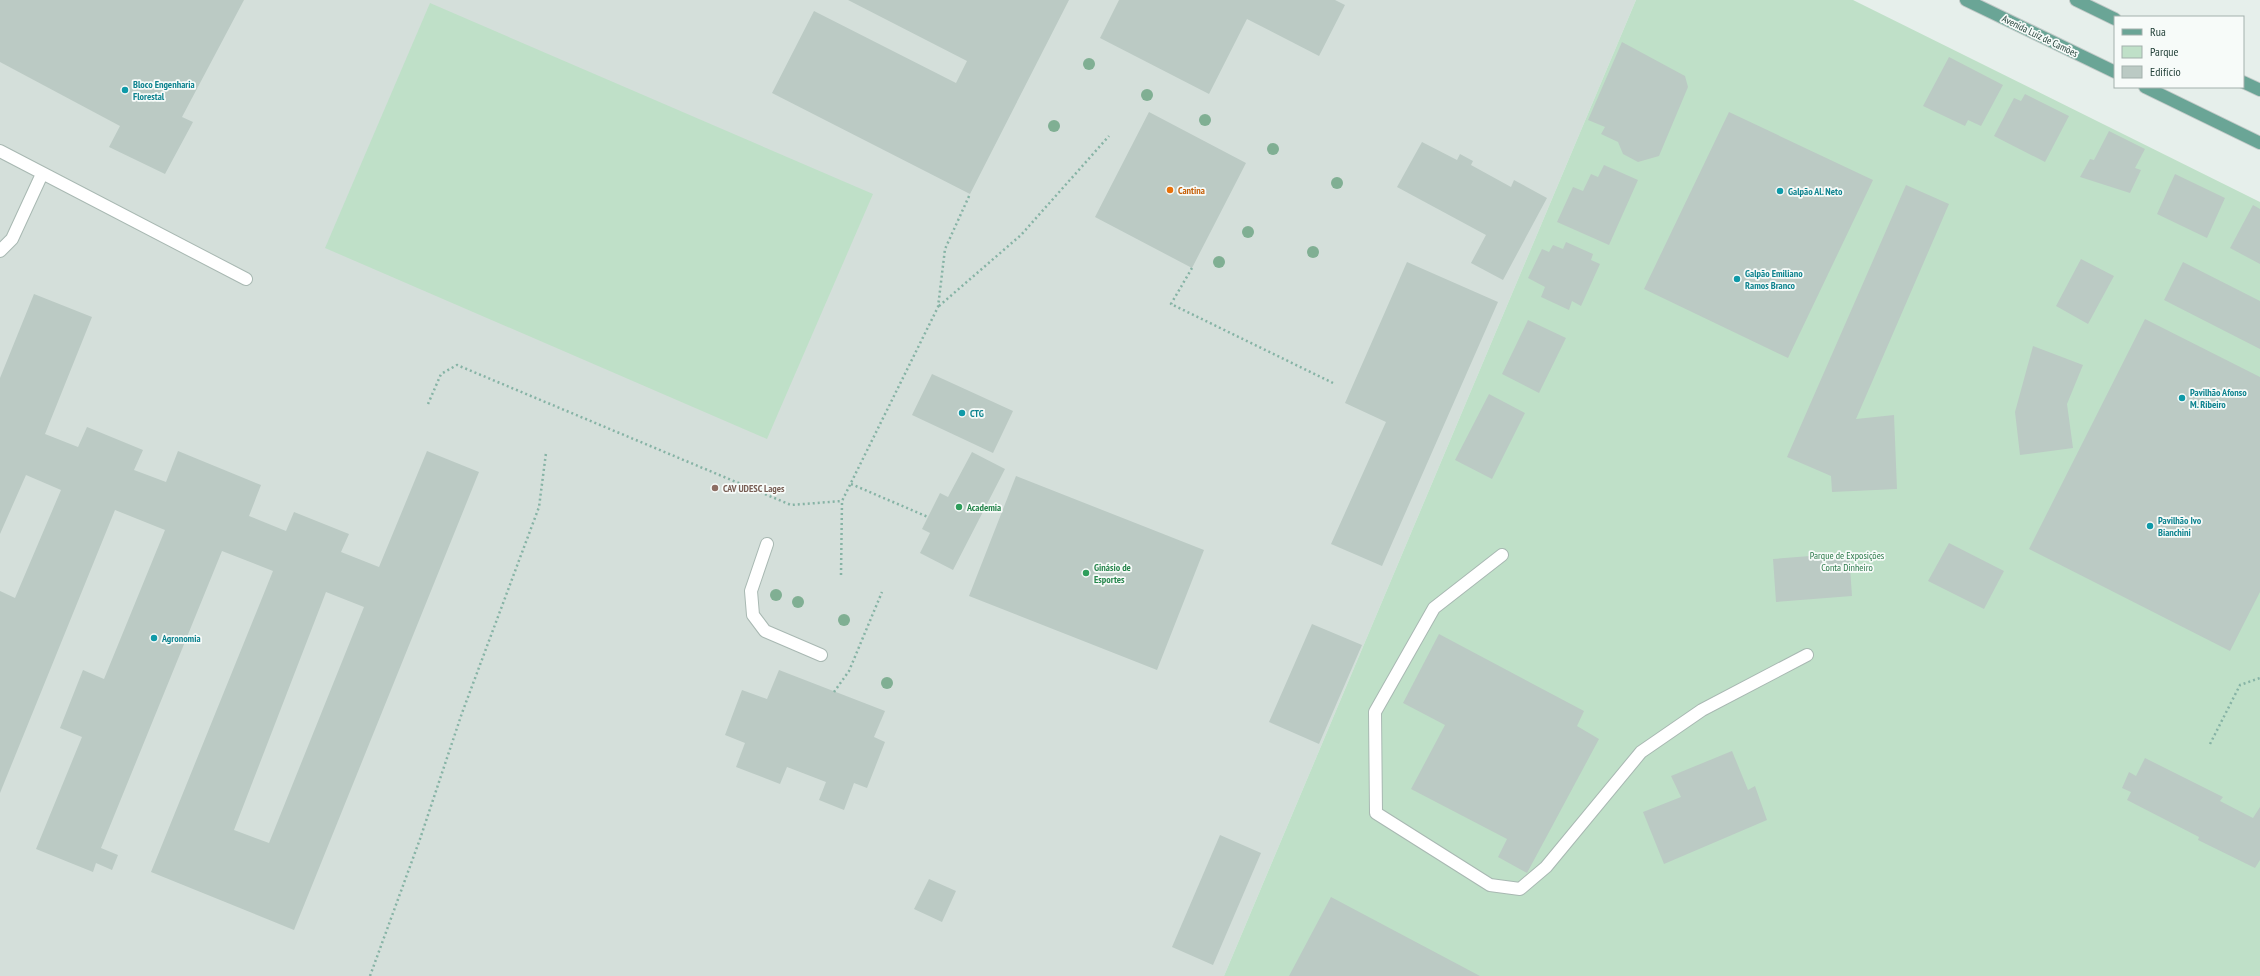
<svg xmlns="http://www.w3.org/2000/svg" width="2260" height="976" viewBox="0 0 2260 976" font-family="'PT Sans Narrow',sans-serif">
  <rect width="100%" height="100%" fill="#e6efeb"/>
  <path fill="#d4dfda" d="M0 0H1636L1224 976H0Z"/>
  <path fill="#bfe0c8" d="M1636 0H1853L2260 202V976H1224Z
    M430 3 873 194 767 439 325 248Z"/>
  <path fill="#bbcac4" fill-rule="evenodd" d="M0 0H244L182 117 193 122 165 174 109 147 120 126 0 62Z
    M848 0H1069L970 194 772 93 814 11 956 83 967 61Z
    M1119 0H1335L1345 5 1319 56 1247 19 1209 94 1100 38Z
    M1622 42 1685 76 1688 87 1659 156 1638 162 1623 154 1618 142 1601 134 1605 127 1588 120Z
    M1949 57 2003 85 1981 126 1968 120 1965 126 1923 106Z
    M2025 94 2069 116 2045 162 1994 136 2014 98 2021 101Z
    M1149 112 1246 163 1192 268 1095 217Z
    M1729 112 1873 180 1788 358 1644 289Z
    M2109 131 2145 149 2135 168 2141 170 2130 193 2080 177 2090 159 2094 160Z
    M1422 142 1457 160 1460 154 1473 161 1471 165 1511 187 1514 180 1547 198 1503 280 1471 263 1486 235 1397 187Z
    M1604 165 1638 180 1609 245 1557 222 1573 187 1583 191 1591 174 1598 177Z
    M2175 174 2225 198 2207 238 2157 214Z
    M1906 185 1949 204 1856 419 1894 415 1897 489 1832 492 1831 476 1787 457Z
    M2253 205 2260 209V264L2230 248Z
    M1566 242 1593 254 1591 260 1600 264 1581 306 1572 301 1569 310 1541 297 1545 287 1528 278 1542 249 1549 252 1553 245 1563 249Z
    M2081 259 2114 276 2088 324 2056 306Z
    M1407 262 1498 302 1382 566 1331 544 1386 422 1345 403Z
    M2183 262 2260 301V349L2164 300Z
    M34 294 92 317 45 434 78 447 87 427 143 450 134 470 166 482 178 451 261 485 249 516 286 531 294 512 349 534 341 552 379 567 427 451 479 472 294 930 151 872 273 571 222 551 101 848 118 855 112 870 96 863 93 872 36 849 82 737 60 728 83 670 104 679 165 530 115 510 0 793V591L15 598 61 490 26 475 0 534V378ZM326 592 364 607 269 843 234 830Z
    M2145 319 2260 377V592L2230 651 2029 549Z
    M1528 320 1566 338 1539 393 1502 374Z
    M2033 346 2083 365 2067 404 2073 448 2020 455 2015 412Z
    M932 374 1013 411 993 453 912 415Z
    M1489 394 1525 413 1492 479 1455 460Z
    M972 452 1005 469 953 570 920 553 930 533 922 529 940 493 948 497Z
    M1016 476 1204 550 1157 670 969 596Z
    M1949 543 2004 571 1984 609 1928 581Z
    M1849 553 1852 596 1776 602 1773 559Z
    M1312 624 1362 645 1319 744 1269 722Z
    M1439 634 1584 711 1577 726 1599 739 1527 873 1498 857 1507 839 1411 789 1445 725 1403 703Z
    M779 670 885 711 874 737 885 742 867 788 854 783 844 810 819 800 826 782 787 767 780 784 736 767 745 743 725 735 742 690 767 699Z
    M1732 751 1748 790 1755 786 1767 820 1664 864 1643 812 1681 797 1671 776Z
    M2145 758 2223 797 2220 801 2253 818 2260 807V860L2255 868 2198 840 2199 837 2127 800 2131 792 2122 788 2129 772 2136 776Z
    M1220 835 1261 853 1213 965 1172 947Z
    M929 879 956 891 942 922 914 909Z
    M1331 897 1480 976H1289Z"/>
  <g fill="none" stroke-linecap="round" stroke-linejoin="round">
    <g stroke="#a8b8b2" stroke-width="14">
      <path id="lane" d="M0 151 246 279
        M0 251 12 239 42 174
        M767 544 751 591 753 615 765 631 821 655
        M1502 555 1434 608 1375 712 1376 813 1490 885 1520 889 1546 867 1641 752 1702 710 1807 655"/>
    </g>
    <g stroke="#c2cac8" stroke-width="14">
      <path id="primary" d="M1966 0 2115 72
        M2076 0 2115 19
        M2243 82 2260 90
        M2145 87 2260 143"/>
    </g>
    <path stroke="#86b3a5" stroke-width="2.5" stroke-dasharray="2 3" stroke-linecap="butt" d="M1192 268 1171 304 1333 383
      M939 306 1021 235 1109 136
      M428 404 441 374 457 365 791 505 842 501
      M851 484 928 517
      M841 575 842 501 938 307 945 249 970 194
      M834 692 849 671 882 592
      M2210 744 2240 685 2260 678
      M370 976 420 839 462 713 539 507 546 453"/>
    <use href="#lane" stroke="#fff" stroke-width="12"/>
    <use href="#primary" stroke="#6aa596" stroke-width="12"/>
  </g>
  <g fill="#80af93">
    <circle cx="1089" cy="64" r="6"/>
    <circle cx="1147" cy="95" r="6"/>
    <circle cx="1205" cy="120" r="6"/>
    <circle cx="1054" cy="126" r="6"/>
    <circle cx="1273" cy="149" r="6"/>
    <circle cx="1337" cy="183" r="6"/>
    <circle cx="1248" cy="232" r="6"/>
    <circle cx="1313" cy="252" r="6"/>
    <circle cx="1219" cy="262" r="6"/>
    <circle cx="776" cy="595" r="6"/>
    <circle cx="798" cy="602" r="6"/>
    <circle cx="844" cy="620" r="6"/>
    <circle cx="887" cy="683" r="6"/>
  </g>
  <g fill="#0f9aa8" stroke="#f7fbf9" stroke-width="1.5">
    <circle cx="125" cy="90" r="4"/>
    <circle cx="1780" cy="191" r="4"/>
    <circle cx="1737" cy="279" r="4"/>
    <circle cx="2182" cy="398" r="4"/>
    <circle cx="962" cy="413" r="4"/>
    <circle cx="2150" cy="526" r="4"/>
    <circle cx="154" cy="638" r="4"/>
  </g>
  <circle fill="#e8710a" stroke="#f7fbf9" stroke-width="1.5" cx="1170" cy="190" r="4"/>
  <circle fill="#8d6e63" stroke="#f7fbf9" stroke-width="1.5" cx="715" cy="488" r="4"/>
  <g fill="#2e9e5b" stroke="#f7fbf9" stroke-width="1.5">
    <circle cx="959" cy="507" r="4"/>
    <circle cx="1086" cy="573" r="4"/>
  </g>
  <g text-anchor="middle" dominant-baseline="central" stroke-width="3.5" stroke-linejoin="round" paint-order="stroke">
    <g font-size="10" fill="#24423a" stroke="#f7fbf9">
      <text transform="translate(2040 36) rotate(26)">Avenida Luiz de Camões</text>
    </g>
    <g font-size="10" font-weight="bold" fill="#0d838f" stroke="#f7fbf9" text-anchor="start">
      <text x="133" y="84">Bloco Engenharia<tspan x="133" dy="12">Florestal</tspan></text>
      <text x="1788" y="191">Galpão Al. Neto</text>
      <text x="1745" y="273">Galpão Emiliano<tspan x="1745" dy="12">Ramos Branco</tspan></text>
      <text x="2190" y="392">Pavilhão Afonso<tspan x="2190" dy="12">M. Ribeiro</tspan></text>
      <text x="970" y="413">CTG</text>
      <text x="2158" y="520">Pavilhão Ivo<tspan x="2158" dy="12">Bianchini</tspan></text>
      <text x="162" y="638">Agronomia</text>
    </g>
    <g font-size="10" font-weight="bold" fill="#c56008" stroke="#f7fbf9" text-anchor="start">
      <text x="1178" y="190">Cantina</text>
    </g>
    <g font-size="10" font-weight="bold" fill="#785e54" stroke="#f7fbf9" text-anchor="start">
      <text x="723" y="488">CAV UDESC Lages</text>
    </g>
    <g font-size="10" font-weight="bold" fill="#27864d" stroke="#f7fbf9" text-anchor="start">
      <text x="967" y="507">Academia</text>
      <text x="1094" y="567">Ginásio de<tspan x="1094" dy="12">Esportes</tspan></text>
    </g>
    <g font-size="10" fill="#2d7a4b" stroke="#f7fbf9">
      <text x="1847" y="555">Parque de Exposições<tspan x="1847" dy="12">Conta Dinheiro</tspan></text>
    </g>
  </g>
  <rect x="2114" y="16" width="130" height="72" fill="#f7fbf9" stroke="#a3b1ad"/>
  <rect x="2122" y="29" width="20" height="6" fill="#6aa596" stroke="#a3b1ad"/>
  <text x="2150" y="36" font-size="12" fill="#24423a">Rua</text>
  <rect x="2122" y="46" width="20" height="12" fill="#bfe0c8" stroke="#a3b1ad"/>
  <text x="2150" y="56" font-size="12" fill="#24423a">Parque</text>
  <rect x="2122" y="66" width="20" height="12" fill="#bbcac4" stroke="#a3b1ad"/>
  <text x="2150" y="76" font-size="12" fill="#24423a">Edifício</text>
</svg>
